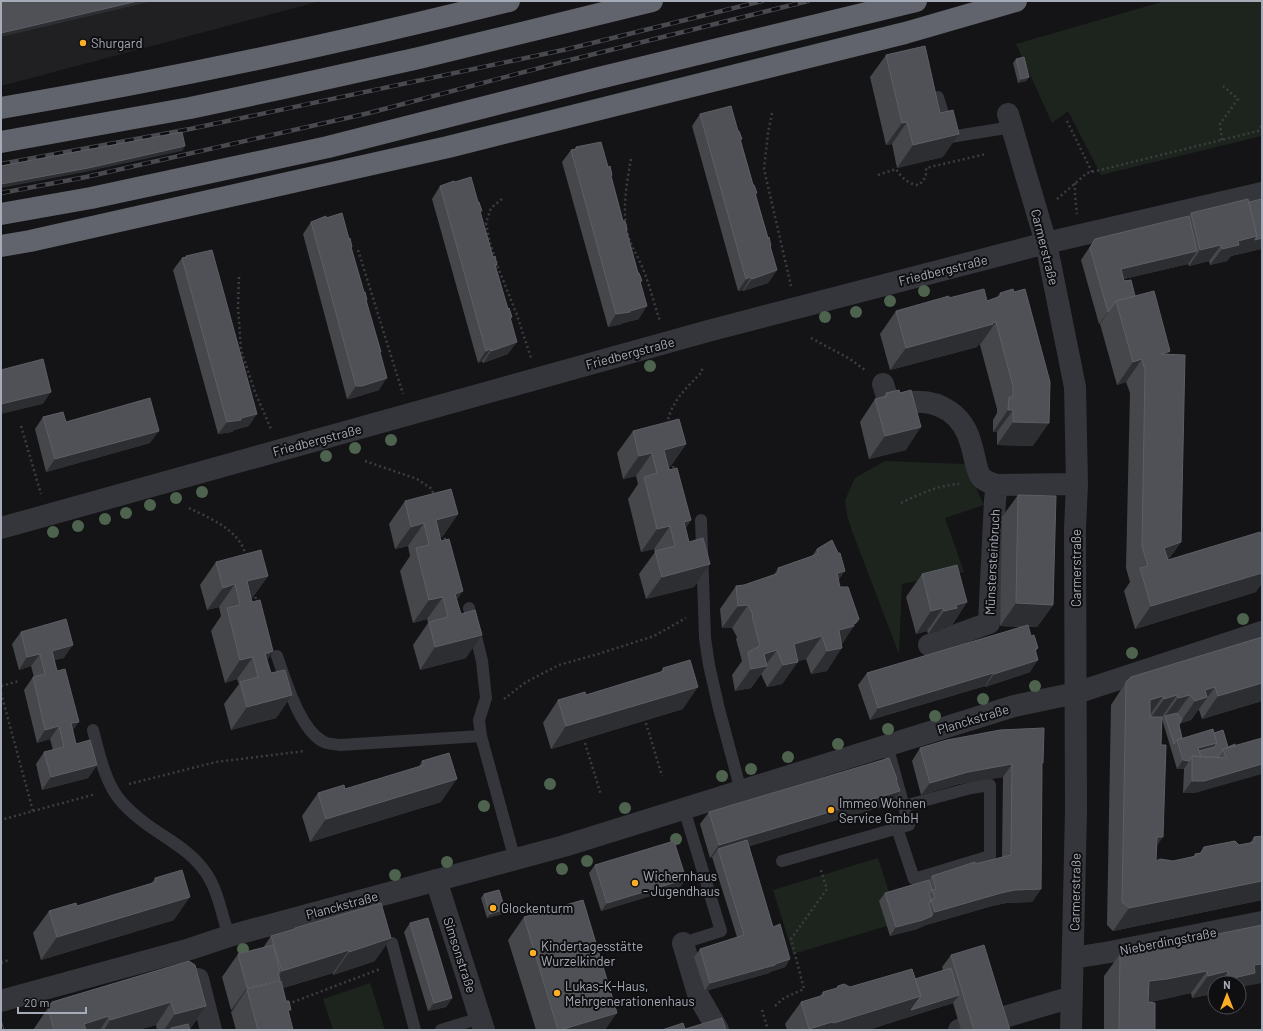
<svg xmlns="http://www.w3.org/2000/svg" width="1263" height="1031" viewBox="0 0 1263 1031" font-family="Barlow,sans-serif">
  <rect width="100%" height="100%" fill="#141416"/>
  <path fill="#202023" d="M1 1H321L1 86Z"/>
  <path fill="#1c241d" d="M1165 1H1262V136L1101 175 1068 111 1052 123 1016 44Z
    M885 461 965 464 984 505 945 518 964 572 902 584 899 654 852 531 847 515 845 500 855 478Z
    M878 858 891 898 887 926 793 954 773 890Z
    M370 983 385 1030H333L323 999Z"/>
  <g fill="none" stroke-linecap="round" stroke-linejoin="round">
    <path stroke="#3b3d42" stroke-width="2.5" stroke-dasharray="2 3" stroke-linecap="butt" d="M772 113 768 133 764 169 791 286
      M1067 121 1092 172
      M1222 140 1220 124 1238 99 1223 86
      M631 159C627 181 623 204 626 226 628 242 637 254 643 269 650 286 654 304 660 321
      M878 175 896 169C901 177 909 185 919 185 924 180 927 176 926 168L986 154
      M1075 183V196L1077 214
      M502 199 491 208 486 223 490 243 499 270 517 315 531 358
      M1057 199 1087 173 1092 172 1258 131 1262 125
      M358 250 403 394
      M239 277 238 307 241 350 255 392 271 429
      M811 338 850 359 865 370
      M667 424C671 402 686 388 702 372V367
      M21 426 41 494
      M365 461 417 479 432 489 434 497
      M672 461 674 471
      M901 503C920 494 938 485 959 484
      M189 508C211 519 240 530 246 556
      M443 533 446 543
      M254 592 257 603
      M1 686 19 681
      M1 693 33 811 1 820
      M504 699 526 682 559 665 598 654 654 636 686 618
      M646 723 662 776
      M585 743 601 795
      M129 784 216 762 305 751
      M33 811 96 794
      M1 963 8 960
      M288 1004 380 969
      M775 1006 784 998 804 989 791 939 827 889 820 868
      M762 1010 768 1030"/>
    <path stroke="#35363b" stroke-width="12" d="M938 97 950 137 1012 127
      M701 520 705 638 709 665 719 709 741 791
      M469 608 482 661 486 698 479 720 481 736 515 860
      M277 656C286 681 299 727 322 741 326 744 334 744 340 745L481 736
      M93 730C98 749 102 770 112 788 119 802 133 814 145 823 166 839 191 850 206 873 218 890 222 916 229 936
      M897 828 914 879 990 856V785L971 788 904 806
      M782 861 909 825 887 745
      M392 943 415 1030
      M683 943 721 931 684 809
      M441 1030 480 1018"/>
    <path stroke="#35363b" stroke-width="22" d="M1008 114 1046 243 1075 387 1077 484 1075 529 1076 811 1071 1030
      M883 384 890 406C897 405 904 403 911 402 941 399 964 416 971 444 974 452 976 471 981 477 985 482 991 483 997 485L1077 484
      M1 528 708 331 1046 243 1262 193
      M929 645 989 623 995 500 997 485
      M436 880 484 1030
      M683 943 699 997 718 1030
      M1073 958 1110 952 1262 922
      M198 979 211 1030
      M1 1001 190 949 229 936 564 846 1014 706 1076 693 1262 632
      M994 1020 1072 997
      M959 1030 961 1029"/>
    <path stroke="#61646d" stroke-width="22" d="M1 108C171 79 341 43 509 1
      M1 142 190 108 279 89 419 58 652 1
      M1 214 91 198 328 147 599 78 916 1
      M1 246 30 241 448 147 905 33 1016 1"/>
    <path stroke="#484a50" stroke-width="1" d="M1 1020 4 1030"/>
    <g stroke="#484a50" stroke-width="4.5">
      <path id="rail" d="M1 164 190 129 568 49 762 1
        M1 193 86 177 369 113 562 62 808 1"/>
    </g>
    <use href="#rail" stroke="#0f0f11" stroke-width="3" stroke-dasharray="9" stroke-linecap="butt"/>
  </g>
  <g fill="#4d634e">
    <circle cx="924" cy="291" r="6"/>
    <circle cx="890" cy="301" r="6"/>
    <circle cx="856" cy="312" r="6"/>
    <circle cx="825" cy="317" r="6"/>
    <circle cx="650" cy="366" r="6"/>
    <circle cx="391" cy="440" r="6"/>
    <circle cx="355" cy="448" r="6"/>
    <circle cx="326" cy="456" r="6"/>
    <circle cx="202" cy="492" r="6"/>
    <circle cx="176" cy="498" r="6"/>
    <circle cx="150" cy="505" r="6"/>
    <circle cx="126" cy="513" r="6"/>
    <circle cx="105" cy="519" r="6"/>
    <circle cx="78" cy="526" r="6"/>
    <circle cx="53" cy="532" r="6"/>
    <circle cx="1243" cy="619" r="6"/>
    <circle cx="1132" cy="653" r="6"/>
    <circle cx="1035" cy="686" r="6"/>
    <circle cx="983" cy="699" r="6"/>
    <circle cx="935" cy="716" r="6"/>
    <circle cx="888" cy="729" r="6"/>
    <circle cx="838" cy="744" r="6"/>
    <circle cx="788" cy="757" r="6"/>
    <circle cx="751" cy="769" r="6"/>
    <circle cx="722" cy="776" r="6"/>
    <circle cx="550" cy="784" r="6"/>
    <circle cx="484" cy="806" r="6"/>
    <circle cx="625" cy="808" r="6"/>
    <circle cx="676" cy="839" r="6"/>
    <circle cx="587" cy="861" r="6"/>
    <circle cx="447" cy="862" r="6"/>
    <circle cx="562" cy="869" r="6"/>
    <circle cx="395" cy="875" r="6"/>
    <circle cx="243" cy="949" r="6"/>
  </g>
  <path fill="#45474b" d="M886 55 940 113 943 157 897 168 892 144 886 145 870 77Z
    M1016 59 1029 77 1026 81 1018 83 1013 63Z
    M700 114 741 140 777 270 768 283 743 291V290L738 291 692 126Z
    M576 147 608 167 612 175 611 176 623 221 627 229 626 230 641 282 639 319 623 323 622 324 608 327 562 162 571 150 575 149Z
    M440 186 480 213 493 257 497 265 496 267 508 309 512 317 511 319 508 354 483 363 482 361 478 363 432 199Z
    M1262 199V252L1261 249 1231 256 1227 261 1210 265 1209 261 1189 266 1188 264 1123 279 1124 281 1135 296 1168 355 1181 542 1168 560 1256 592 1135 629 1124 591 1130 582 1126 568 1130 393 1126 382 1117 385 1100 324H1099L1081 260 1095 239 1189 216 1191 213 1249 202Z
    M326 218 349 239 352 247 351 248 364 292 367 300 366 301 380 353 379 390 353 398 347 399 303 234 311 222Z
    M186 256 249 426 234 430 232 432 218 434 173 270 182 258 185 257Z
    M1000 293 1033 446 997 445V432H993V420L997 413V409L980 345H978L977 347 890 370 880 334 896 311 949 298 987 301 997 297Z
    M886 393 906 450 869 459 860 422 875 399 883 397Z
    M43 417 66 422 150 443 46 472 35 429Z
    M633 431 686 444 670 467H669L691 520 685 529 689 542 710 564 694 587 646 599 639 574 655 552 654 549 641 552 628 499 638 484 636 476 623 479 617 453Z
    M1018 495 1053 605 1037 627H1028L1031 636 1038 648 1036 651 1030 672 985 687V686L870 720 858 685 867 673 1021 627 1000 626 1002 517Z
    M405 501 458 514 442 537H440L457 600 466 658 420 670 413 645 428 623 427 619 413 623 400 571 410 556 408 546 395 549 389 524Z
    M817 549 845 571 838 580 842 644 827 671 811 674 806 659 798 661 782 684 767 687 761 674 751 688 735 691 732 675 742 661 736 639 737 637 732 628H722L720 609 736 586 744 585 774 575 778 568 812 556Z
    M216 562 268 576 252 598 251 599 273 651 267 660 271 673 292 695 276 718 231 730 224 704 239 684 237 679 225 683 211 631 221 616 219 607 207 610 200 585Z
    M922 574 967 602 952 625 944 627 941 631 928 634 927 631 916 634 906 597Z
    M21 632 64 658 54 660 76 744 97 765 88 778 42 790 36 764 44 752 53 750 50 739 37 743 24 690 33 677H34L31 666 19 670 12 644Z
    M1262 637V701L1202 719 1199 710H1198L1191 720 1180 723 1179 725 1182 738 1214 733 1228 747 1235 746 1195 793H1183L1184 769H1177L1162 719 1156 861H1173L1193 857 1195 854 1200 853 1204 847 1239 845 1250 843 1254 837 1262 836V900L1113 931 1107 925 1111 705 1126 682Z
    M663 668 683 709 551 749 543 723 558 700 586 695 660 673Z
    M920 748 1042 765 1041 889 1032 902 1006 903 992 906 926 925 917 929 890 936 879 901 885 893 929 880 932 876 975 864 1002 857 1003 777 959 784 921 795 912 761Z
    M422 761 441 802 310 842 302 816 318 793 345 789 419 767Z
    M897 779 891 804 749 846 773 927 790 959 785 967 770 972 769 973 705 991 694 957 700 949 737 937 712 857 710 858 700 824 709 812Z
    M595 865 686 879 680 887 601 911 589 873Z
    M155 878 174 920 41 960 33 933 49 911 77 906 152 883Z
    M484 894 502 914 487 918 481 898Z
    M524 917 605 1030H536L508 940Z
    M410 923 452 998 446 1007 428 1011 404 932Z
    M1262 925 1246 986 1239 983H1215V1001H1214L1212 994 1192 998 1191 993 1150 1002 1155 1030H1104V976L1120 954Z
    M295 928 375 961 333 975V973L283 988 293 1030H236L231 1012 233 1010H231L222 977 238 954 263 948 271 936 294 930Z
    M951 955 1010 1030H961L953 1003 868 1030H787L785 1024 801 1002 820 996 823 992 915 979 943 970 942 967Z
    M189 961 206 1006 190 1029H189L190 1030H157L156 1025 138 1030H33L52 1002Z"/>
  <path fill="#2d2e31" d="M138 1H153L1 37V33Z
    M1029 77 1026 81 1018 83 1021 79Z
    M907 122 892 144 886 145 902 123Z
    M959 134 943 157 897 168 913 145Z
    M185 146 182 151 85 172 1 188V184Z
    M1257 236 1262 238V247L1261 249 1231 256 1227 261 1210 265 1222 249 1238 241Z
    M1221 245 1209 261 1189 266 1200 250Z
    M1197 251 1188 264 1112 282 1121 269Z
    M777 270 768 283 743 291 752 279Z
    M751 277 743 290 738 291 746 279Z
    M647 306 639 319 623 323 622 324 608 327 616 314Z
    M1109 311 1100 324H1099L1108 312Z
    M996 322 980 345H978L977 347 890 370 906 348Z
    M517 342 508 354 483 363 491 351Z
    M491 349 482 361 478 363 486 351Z
    M1170 351 1154 374 1145 377 1161 354Z
    M1142 359 1126 382 1117 385 1133 362Z
    M387 378 379 390 353 398 347 399 356 386Z
    M51 392 43 404 1 414V404Z
    M1008 410H1013L997 432H993Z
    M257 414 249 426 234 430 232 432 218 434 227 422Z
    M1013 422 1049 423 1033 446 997 445Z
    M921 427 906 450 869 459 885 436Z
    M159 431 150 443 46 472 55 459Z
    M686 444 670 467 656 471 664 450Z
    M652 453 636 476 623 479 639 456Z
    M458 514 442 537 428 541 436 520Z
    M691 520 675 543 684 522Z
    M424 523 408 546 395 549 411 527Z
    M670 526 654 549 641 552 657 529Z
    M1181 542 1165 564 1164 548Z
    M710 564 694 587 646 599 662 577Z
    M845 571 829 593 837 573Z
    M1262 573V584L1256 592 1135 629 1151 606Z
    M268 576 252 598 239 602 247 581Z
    M235 584 219 607 207 610 223 588Z
    M463 591 447 614 455 594Z
    M443 597 427 619 413 623 429 600Z
    M967 602 952 625 944 627 941 631 928 634 944 611 956 605Z
    M1016 603 1053 605 1037 627 1000 626Z
    M748 605 732 628H722L738 606Z
    M943 608 927 631 916 634 931 611Z
    M856 623 841 646 842 648 827 671 811 674 827 651 839 630Z
    M482 635 466 658 420 670 435 647Z
    M822 636 806 659 793 663 798 662 782 684 767 687 783 665 794 644Z
    M73 645 64 658 43 663 52 651Z
    M777 650 765 666H767L751 688 735 691 751 669 764 654Z
    M273 651 258 674 265 654Z
    M40 654 31 666 19 670 27 657Z
    M253 657 237 679 225 683 240 660Z
    M1038 660 1030 672 985 687 994 674Z
    M993 673 985 686 870 720 878 708Z
    M1262 683V701L1202 719 1218 696Z
    M698 687 683 709 551 749 566 726Z
    M1215 687 1191 720 1179 724 1195 701 1205 690Z
    M292 695 276 718 231 730 247 707Z
    M1177 695 1161 718 1148 722 1164 699Z
    M1190 695 1174 717 1165 716 1162 720 1178 698Z
    M1163 696 1147 719 1150 700Z
    M79 722 70 734 71 723Z
    M59 726 50 739 37 743 45 730Z
    M1217 743 1211 751 1195 752 1198 748Z
    M1183 760 1189 761 1184 769H1177Z
    M1012 764 1003 777 959 784 921 795 930 783 968 772Z
    M1262 764V774L1195 793H1183L1192 781Z
    M97 765 88 778 42 790 51 777Z
    M457 779 441 802 310 842 326 819Z
    M900 791 891 804 720 855 718 849 712 857 710 858 719 845Z
    M1157 837H1163L1148 859Z
    M686 879 680 887 601 911 607 903Z
    M1262 881V900L1113 931 1129 908Z
    M1041 889 1032 902 1006 903 992 906 926 925 917 929 890 936 896 927 932 916 935 912 1001 893 1015 890Z
    M190 897 174 920 41 960 57 937Z
    M505 909 502 914 487 918 490 914Z
    M391 938 375 961 333 975 349 952Z
    M349 950 333 973 272 991 247 989 233 1010H231L247 988 278 972 280 971 273 981H275L282 971Z
    M790 959 785 967 770 972 769 973 705 991 710 983Z
    M1262 964V983L1246 986 1239 996V983H1226L1229 979 1254 965Z
    M1207 971 1191 993 1151 1002 1133 1004 1149 981Z
    M1228 971 1220 983H1215V990L1212 994 1192 998 1208 976Z
    M959 995 953 1003 868 1030H809V1029L921 996Z
    M452 998 446 1007 428 1011 434 1003Z
    M171 1002 156 1025 138 1030H104L110 1020Z
    M206 1006 190 1029 185 1030 171 1028 170 1030H164L175 1014Z
    M617 1013 605 1030H560Z
    M109 1016 100 1030H80L84 1024Z"/>
  <path fill="#505157" stroke="#5d5f66" d="M1 1H138L1 33Z
    M925 46 940 113 953 110 959 134 913 145 907 122 902 123 886 55Z
    M1024 57 1029 77 1021 79 1016 59Z
    M731 106 738 131H739L742 139 740 140 753 185H754L757 193 755 194 768 238 769 237 771 246H770L777 270 752 279 751 277 746 279 700 114Z
    M182 132 185 146 88 168 1 184V166Z
    M601 142 608 167 610 166 612 175 611 176 623 221H625L627 229H626L638 273H639L642 281H640L647 306 630 311V312L616 314 571 150 576 149V147Z
    M471 177 478 202H479L482 211H480L493 257 495 256 497 265H495L508 309 509 308 512 317H510L517 342 491 351V349L486 351 440 186 454 181 455 182Z
    M1248 199 1257 236 1238 241 1239 245 1222 249 1221 245 1200 250 1191 213Z
    M1262 199V238L1255 240 1257 236 1249 202Z
    M342 213 349 239 350 238 352 247H351L364 292H365L367 300H366L381 352H380L387 378 362 386H356L311 222 326 216V218Z
    M1189 216 1197 251 1121 269 1124 281 1131 280 1135 296 1116 301 1108 312 1090 248 1095 239Z
    M212 250 257 414 241 418V420L227 422 182 258 187 257 186 256Z
    M984 289 987 301 1001 296 1000 293 1013 289 1014 292 1025 289 1050 382 1049 423 1013 422V410H1008L1009 397H1013V386L996 322 992 323 993 324 906 348 896 311 949 296V298Z
    M1154 291 1170 351 1161 354 1185 355 1181 542 1164 548 1168 560 1260 532 1262 538V573L1151 606 1140 568 1148 566 1142 546 1145 370 1142 359 1133 362 1116 301Z
    M43 359 51 392 1 404V370Z
    M899 390 900 393 911 390 921 427 885 436 875 399 887 396 886 393Z
    M150 398 159 431 55 459 43 417 63 412 66 422Z
    M679 419 686 444 664 450 669 470 677 468 691 520 684 522 689 542 703 538 710 564 662 577 655 551 675 546 670 526 657 529 644 477 657 473 652 453 639 456 633 431Z
    M451 489 458 514 436 520 441 541 449 539 463 591 455 594 461 614 475 610 482 635 435 647 429 622 448 617 443 597 429 600 416 548 429 545 424 523 411 527 405 501Z
    M1018 495 1056 496 1053 605 1016 603Z
    M832 540 838 553H840L845 571 837 573 840 587H848L859 619 856 623 853 624 854 626 839 630 842 648 827 651 822 636 794 644 798 662 783 665 777 650 764 654 767 666 751 669 748 652 760 646 752 616 753 615 748 605 738 606 736 586 744 585 779 573 778 568 818 554 817 549Z
    M261 550 268 576 247 581 252 602 260 600 273 651 265 654 271 673 285 670 292 695 247 707 240 682 258 677 253 657 240 660 227 608 240 605 235 584 223 588 216 562Z
    M957 565 967 602 956 605 957 608 944 611 943 608 931 611 922 574Z
    M66 619 73 645 52 651 57 671 65 669 79 722 71 723 76 744 90 740 97 765 51 777 44 752 64 747 59 726 45 730 33 677 45 674 40 654 27 657 21 632Z
    M1028 625 1031 636 1034 635 1038 648 1035 649 1038 660 994 674 993 673 878 708 867 673Z
    M1262 637V683L1218 696 1215 687 1205 690 1207 697 1195 701 1190 695 1178 698 1177 695 1164 699 1163 696 1150 700V717H1162L1161 745H1166L1163 837H1157L1156 861 1160 859 1173 861 1196 856 1195 854 1201 853 1204 847 1235 841 1239 845 1255 842 1254 837 1262 836V881L1129 908 1122 902 1126 682 1131 677Z
    M690 660 698 687 566 726 558 700 585 692 586 695 664 671 663 668Z
    M1177 713 1182 719 1179 725 1182 738 1177 740 1174 744 1165 716Z
    M1044 728 1043 763H1042L1041 889 1015 890 1001 893 935 912 931 900 935 898 932 890 936 889 932 876 975 862V864L1011 855 1012 764 968 772 930 783 920 748 947 740 979 734 1000 730Z
    M1213 729 1217 743 1198 748 1201 757 1192 756 1189 761 1183 760 1177 740Z
    M1223 730 1228 747 1235 744V746L1223 749 1218 757H1201L1199 751 1214 747 1217 743 1214 733Z
    M1262 738V764L1204 781H1192V756L1226 758 1223 749Z
    M449 753 457 779 326 819 318 793 344 785 345 789 424 765 422 761Z
    M889 758 897 779 896 780 900 791 719 845 709 812Z
    M747 840 773 927 780 924 790 959 775 964V965L710 983 700 949 744 935 718 849Z
    M674 841 686 879 607 903 595 865Z
    M182 870 190 897 57 937 49 911 76 903 77 906 156 882 155 878Z
    M929 880 932 890 929 894 932 902 931 900 929 904 932 916 923 920 896 927 885 893Z
    M499 890 505 909 490 914 484 894Z
    M583 900 617 1013 560 1030H558L524 917Z
    M381 903 391 938 349 952V950L282 971 271 936 295 929V928Z
    M428 918 452 998 434 1003 410 923Z
    M1262 925V964L1254 965 1255 973 1229 979 1228 971 1208 976 1207 971 1167 979 1149 981 1148 1002 1155 1003V1030H1119L1120 954Z
    M273 945 280 971 278 972 280 980 247 988 238 954Z
    M984 945 1010 1030H974L951 955Z
    M189 961 195 965 206 1006 175 1014 171 1002 110 1020 109 1016 84 1024 86 1030H54L48 1008 52 1002Z
    M951 968 959 995 911 1010 921 996 915 979Z
    M912 969 921 996 834 1023 832 1022 809 1029 801 1002 824 995 823 992 837 988 838 986 844 984 850 987Z
    M281 981 286 1001H289L291 1010H288L293 1030H258L247 989Z
    M722 1018 726 1030H662L683 1023 685 1029Z
    M188 1024 190 1030H171V1028Z"/>
  <g fill="#fcaf26" stroke="#0f0f11" stroke-width="1.5">
    <circle cx="83" cy="43" r="4"/>
    <circle cx="831" cy="810" r="4"/>
    <circle cx="635" cy="883" r="4"/>
    <circle cx="493" cy="908" r="4"/>
    <circle cx="533" cy="953" r="4"/>
    <circle cx="557" cy="993" r="4"/>
  </g>
  <g text-anchor="middle" dominant-baseline="central" stroke-width="4" stroke-linejoin="round" paint-order="stroke">
    <g font-size="13" fill="#a5abb7" stroke="#0f0f11" text-anchor="start">
      <text x="91" y="43">Shurgard</text>
      <text x="839" y="803">Immeo Wohnen<tspan x="839" dy="15">Service GmbH</tspan></text>
      <text x="643" y="876">Wichernhaus<tspan x="643" dy="15">- Jugendhaus</tspan></text>
      <text x="501" y="908">Glockenturm</text>
      <text x="541" y="946">Kindertagesstätte<tspan x="541" dy="15">Wurzelkinder</tspan></text>
      <text x="565" y="986">Lukas-K-Haus,<tspan x="565" dy="15">Mehrgenerationenhaus</tspan></text>
    </g>
    <g font-size="13" fill="#a5abb7" stroke="#0f0f11">
      <text transform="translate(1045 247) rotate(76)">Carmerstraße</text>
      <text transform="translate(943 270) rotate(-14)">Friedbergstraße</text>
      <text transform="translate(630 353) rotate(-15)">Friedbergstraße</text>
      <text transform="translate(317 440) rotate(-15)">Friedbergstraße</text>
      <text transform="translate(992 562) rotate(-87)">Münstersteinbruch</text>
      <text transform="translate(1076 568) rotate(-90)">Carmerstraße</text>
      <text transform="translate(973 719) rotate(-17)">Planckstraße</text>
      <text transform="translate(1075 892) rotate(-89)">Carmerstraße</text>
      <text transform="translate(342 905) rotate(-15)">Planckstraße</text>
      <text transform="translate(1168 941) rotate(-11)">Nieberdingstraße</text>
      <text transform="translate(460 955) rotate(72)">Simsonstraße</text>
    </g>
  </g>
  <rect width="1263" height="1031" fill="none" stroke="#a5abb7" stroke-width="4"/>
  <g transform="translate(1227 995)"><circle r="19" fill="#0f0f11" stroke="#4b4d53"/>
  <path d="M0-3L7 15L0 10L-7 15Z" fill="#fcaf26"/>
  <text y="-6" font-size="11" font-weight="bold" text-anchor="middle" fill="#a5abb7">N</text>
  </g>
  <path d="M18 1007v6h68v-6" fill="none" stroke="#a5abb7" stroke-width="2"/>
  <text x="24" y="1007" font-size="12" fill="#a5abb7" stroke="#0f0f11" stroke-width="3" paint-order="stroke">20 m</text>
</svg>
